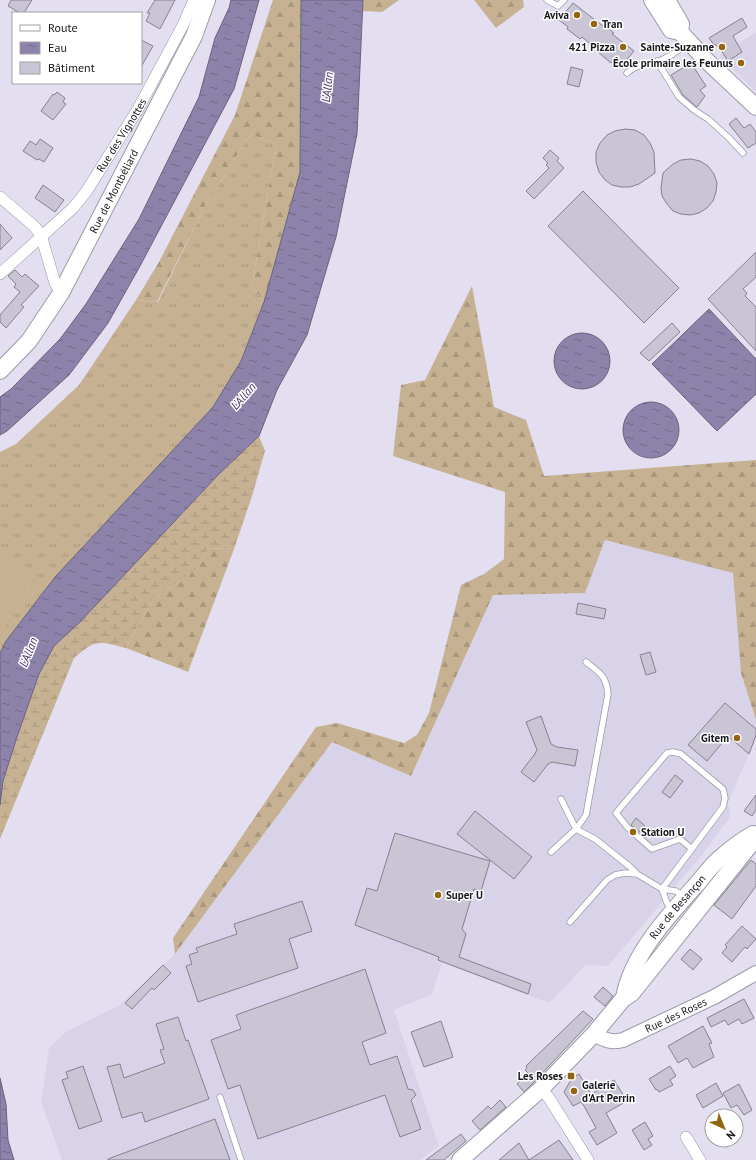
<svg xmlns="http://www.w3.org/2000/svg" width="756" height="1160" viewBox="0 0 756 1160" font-family="'PT Sans',sans-serif">
  <defs>
    <pattern id="grass-tufts" width="24" height="20" patternUnits="userSpaceOnUse"><rect width="24" height="20" fill="#c6b192"/><path d="M3 7l-1-3M5 7V3M7 7l1-3M15 17l-1-3M17 17v-4M19 17l1-3" fill="none" stroke="#a9987d"/></pattern>
    <pattern id="forest-firs" width="22" height="20" patternUnits="userSpaceOnUse"><rect width="22" height="20" fill="#c6b192"/><path d="M5 1l3.5 6h-7zM16 11l3.5 6h-7z" fill="#a9987d"/></pattern>
    <pattern id="wetland-marsh" width="20" height="14" patternUnits="userSpaceOnUse"><rect width="20" height="14" fill="#c6b192"/><path d="M1 5h8M5 5V1M11 12h8M15 12V8" fill="none" stroke="#a9987d"/></pattern>
    <pattern id="water-ripples" width="26" height="14" patternUnits="userSpaceOnUse"><rect width="26" height="14" fill="#8d82a9"/><path d="M2 4q2-2 4 0t4 0M15 11q2-2 4 0t4 0" fill="none" stroke="#726989"/></pattern>
  </defs>
  <rect width="100%" height="100%" fill="#e4dff0"/>
  <path fill="#d9d3ea" d="M756 32V92L719 56Z
    M605 540 733 573 741 673 756 720V738L727 805 730 809V817L702 855 608 966 586 965 549 1003 442 963 432 994 394 1010 439 1146 420 1160H62L41 1102 49 1048 67 1031 118 1006 175 954 332 742 411 776 493 595 585 593Z"/>
  <path fill="url(#grass-tufts)" d="M250 134 276 144 252 286 264 302 241 361 213 407 55 577 6 641 0 653V452L16 444 79 385 136 300 158 302 203 210Z"/>
  <path fill="url(#forest-firs)" d="M273 0H301L300 172 264 302 252 286 276 144 250 134 203 210 157 302 136 300 159 262 235 115Z
    M363 0H399L382 12 363 11Z
    M474 0H523L524 7 496 28Z
    M472 286 494 407 526 420 544 476 756 460V720L741 673 733 573 605 540 585 593 493 595 411 776 332 742 175 954 173 938 316 727 337 723 404 743 417 735 429 713 461 585 484 574 504 559 505 492 393 456 401 385 425 380Z
    M209 548 234 549 188 672 126 648 153 599 196 570Z"/>
  <path fill="url(#wetland-marsh)" d="M259 436 265 451 252 496 234 549 209 548 196 570 153 599 126 648C98 641 96 639 74 658L0 839V805L3 781 17 737 39 674 54 646 80 622 218 475Z"/>
  <path fill="#c6b192" d="M0 544 35 580 0 637Z"/>
  <path fill="url(#water-ripples)" stroke="#6a627e" d="M231 0H259L234 89 140 266 108 323 69 375 7 431 0 435V397L11 389 60 339 86 304 139 219 199 97 215 38 229 8Z
    M301 0H363L357 134 336 237 307 335 277 390 259 436 218 475 80 622 54 646 39 674 17 737 3 781 0 805V653L6 641 55 577 213 407 241 361 264 302 300 172Z
    M709 309 756 359V394L717 431 652 364Z
    M554 361a28 28 0 1 1 56 0a28 28 0 1 1-56 0Z
    M623 430a28 28 0 1 1 56 0a28 28 0 1 1-56 0Z
    M0 1078 6 1104 8 1140 14 1160H0Z"/>
  <path fill="#cac5d5" stroke="#85818f" d="M11 0H32L24 13H20L8 6Z
    M155 0H175L160 29 146 21 150 13H147Z
    M573 3 603 26 604 25 614 33 612 34 634 51 621 67 613 61 611 63 598 52 599 51 582 37 580 39 567 29 568 27 559 20Z
    M742 18 747 27 733 36 742 52 728 61 723 53 715 44 714 45 709 38Z
    M141 40 153 46 141 67Z
    M691 63 706 86 700 90 705 96 697 107 683 95 671 75Z
    M571 67 583 70 579 87 567 84Z
    M57 92 65 98 63 102 66 104 53 120 41 111 53 94 54 95Z
    M736 118 744 128 750 124 756 132V143L748 148 729 124Z
    M625 129 635 130 644 135 650 143 654 152 655 173 639 184 630 187H621L612 185 605 180 599 172 596 162V152L600 143 607 135 615 131Z
    M40 139 53 148 44 162 39 159 37 160 23 151 30 141 36 145Z
    M550 150 559 158 557 161 564 168 534 199 526 191 549 168 546 165 548 163 543 158Z
    M691 159 700 161 708 166 714 174 717 183 716 192 713 201 707 208 699 213 690 215 681 214 673 211 667 204 662 196 661 188 663 173 673 164 681 160Z
    M43 185 64 200 55 212 35 198Z
    M583 191 679 288 644 323 548 226Z
    M0 224 12 238 0 250Z
    M756 252V277L743 289 747 293 745 296 756 307V351L708 299Z
    M15 270 22 277 25 274 39 286 21 305 24 307 6 328 0 322V315L20 292 14 287 16 284 8 276Z
    M672 323 680 332 649 361 640 353Z
    M578 603 606 609 604 619 576 614Z
    M650 652 656 672 646 675 640 655Z
    M725 703 756 729V735L749 754 728 736 707 761 688 745Z
    M541 716 551 744 557 747 578 750 575 766 552 762 548 764 534 782 521 772 534 755 537 750 526 722Z
    M675 775 683 781 670 798 662 792Z
    M756 795V810L752 816 744 811Z
    M475 811 532 857 514 879 457 834Z
    M636 818 645 826 640 832 631 825Z
    M395 833 490 861 481 891 474 889 462 929 466 934 459 957 531 984 528 994 438 960 439 957 355 925 367 888 377 891Z
    M751 860 756 864V886L732 919 714 905Z
    M302 901 312 931 289 939 298 968 198 1002 186 966 192 964 189 955 198 952 196 948 237 934 234 924Z
    M742 926 756 939 747 949 745 947 732 962 722 953 727 947 725 945Z
    M690 949 702 959 693 970 681 959Z
    M163 965 171 973 154 990 152 988 132 1009 125 1003Z
    M365 969 386 1033 362 1042 370 1065 397 1056 408 1089 413 1090 416 1095 411 1100 421 1129 400 1137 385 1095 258 1139 240 1085 228 1089 211 1040 241 1029 236 1015Z
    M603 987 613 996 605 1006 594 997Z
    M744 999 754 1018 742 1024 739 1019 728 1025 725 1020 711 1027 707 1018Z
    M583 1011 593 1019 534 1082 524 1092 517 1084 528 1073 525 1070 527 1068 526 1066Z
    M178 1017 186 1041 188 1040 209 1099 145 1122 142 1112 122 1118 107 1067 120 1064 124 1078 165 1063 160 1050 164 1049 156 1024Z
    M441 1021 453 1057 424 1067 411 1032Z
    M703 1026 712 1043 709 1044 714 1057 693 1068 687 1058 678 1063 668 1046Z
    M83 1066 102 1121 79 1129 62 1080 68 1078 66 1072Z
    M670 1066 676 1076 670 1080 673 1085 659 1092 657 1089 656 1090 649 1079Z
    M579 1074 591 1094 614 1080 627 1101 606 1113 617 1133 597 1145 589 1132 596 1128 584 1106 581 1102 573 1106 564 1092 572 1078Z
    M716 1083 723 1096 703 1108 696 1095Z
    M739 1084 752 1110 744 1115 737 1105 731 1108 723 1093Z
    M500 1100 506 1107 480 1130 472 1121 488 1106 491 1109Z
    M215 1119 230 1160H108V1159Z
    M645 1122 653 1136 648 1139 652 1145 644 1150 632 1130Z
    M461 1134 466 1141 444 1160H426Z
    M559 1140 573 1160H499L519 1143 529 1160Z"/>
  <g fill="none" stroke-linecap="round" stroke-linejoin="round">
    <g stroke="#9d99a8" stroke-width="7">
      <path id="service" d="M547 0 558 6 564 0
        M657 61 679 97 694 110 708 119 729 138 743 153
        M627 73C638 63 646 66 659 61 670 57 679 50 688 43
        M561 799 576 829 595 839 629 866 637 874
        M551 852 576 829 586 815 608 694C606 675 600 673 586 662
        M673 909 667 903 662 889 676 891 683 896
        M570 922 607 880 615 875 625 873 637 874 662 889 723 807 725 798 723 789 681 754 673 752 667 753 616 813 628 828 652 849 680 839 692 849
        M220 1097 241 1160"/>
    </g>
    <g stroke="#9d99a8" stroke-width="12">
      <g id="minor">
        <path d="M0 197 34 226 41 235 55 283 61 293"/>
        <path id="s1" d="M0 274 73 208 86 192 138 109 183 25 194 0"/>
        <path d="M541 1089 549 1098 588 1160"/>
        <path d="M686 1137 700 1160"/>
      </g>
    </g>
    <g stroke="#9d99a8" stroke-width="16">
      <g id="tertiary">
        <path id="s2" d="M594 1034C604 1040 612 1043 623 1040L714 997 756 973"/>
      </g>
    </g>
    <g stroke="#9d99a8" stroke-width="18">
      <g id="secondary">
        <path d="M652 0 671 30 680 32 707 61 756 107"/>
        <path d="M667 0 681 24 680 32"/>
        <path id="s3" d="M0 371 29 341 61 293 194 36 207 0"/>
        <path id="s4" d="M624 998C631 956 668 916 696 885 703 877 710 867 718 860 729 850 741 841 753 834"/>
        <path d="M460 1160 541 1089 594 1034 623 999 632 993 750 845 756 836"/>
      </g>
    </g>
    <use href="#service" stroke="#fff" stroke-width="5.5"/>
    <use href="#minor" stroke="#fff" stroke-width="11"/>
    <use href="#tertiary" stroke="#fff" stroke-width="14"/>
    <use href="#secondary" stroke="#fff" stroke-width="16"/>
  </g>
  <g fill="#926611" stroke="#fff" stroke-width="1.5">
    <circle cx="577" cy="15" r="4"/>
    <circle cx="594" cy="24" r="4"/>
    <circle cx="623" cy="47" r="4"/>
    <circle cx="722" cy="47" r="4"/>
    <circle cx="741" cy="63" r="4"/>
    <circle cx="737" cy="738" r="4"/>
    <circle cx="633" cy="832" r="4"/>
    <circle cx="438" cy="895" r="4"/>
    <rect x="567" y="1072" width="8" height="8" rx="2"/>
    <circle cx="574" cy="1091" r="4"/>
  </g>
  <g text-anchor="middle" dominant-baseline="central" stroke-width="3" stroke-linejoin="round" paint-order="stroke">
    <g font-size="11" font-weight="bold" fill="#17161b" stroke="#fff" text-anchor="end">
      <text x="569" y="15">Aviva</text>
      <text x="602" y="24" text-anchor="start">Tran</text>
      <text x="615" y="47">421 Pizza</text>
      <text x="714" y="47">Sainte-Suzanne</text>
      <text x="733" y="63">École primaire les Feunus</text>
      <text x="729" y="738">Gitem</text>
      <text x="641" y="832" text-anchor="start">Station U</text>
      <text x="446" y="895" text-anchor="start">Super U</text>
      <text x="563" y="1076">Les Roses</text>
      <text x="582" y="1085" text-anchor="start">Galerie<tspan x="582" dy="13">d'Art Perrin</tspan></text>
    </g>
    <g font-size="11" fill="#17161b" stroke="#fff">
      <text stroke="none"><textPath href="#s1" startOffset="186">Rue des Vignottes</textPath></text>
      <text stroke="none"><textPath href="#s3" startOffset="214">Rue de Montbéliard</textPath></text>
      <text stroke="none"><textPath href="#s4" startOffset="107">Rue de Besançon</textPath></text>
      <text stroke="none"><textPath href="#s2" startOffset="89">Rue des Roses</textPath></text>
    </g>
    <g font-size="12" font-style="italic" fill="#48356b" stroke="#fff">
      <text transform="translate(327 87) rotate(-84)">L'Allan</text>
      <text transform="translate(243 396) rotate(-49)">L'Allan</text>
      <text transform="translate(28 652) rotate(-68)">L'Allan</text>
    </g>
  </g>
  <rect x="12" y="12" width="130" height="72" fill="#ffffff" stroke="#a2a2a4"/>
  <rect x="20" y="25" width="20" height="6" fill="#ffffff" stroke="#a2a2a4"/>
  <text x="48" y="32" font-size="12" fill="#17161b">Route</text>
  <rect x="20" y="42" width="20" height="12" fill="url(#water-ripples)" stroke="#a2a2a4"/>
  <text x="48" y="52" font-size="12" fill="#17161b">Eau</text>
  <rect x="20" y="62" width="20" height="12" fill="#cac5d5" stroke="#a2a2a4"/>
  <text x="48" y="72" font-size="12" fill="#17161b">Bâtiment</text>
  <g transform="translate(724 1128) rotate(136)"><circle r="19" fill="#ffffff" stroke="#a2a2a4"/>
  <path d="M0-3L7 15L0 10L-7 15Z" fill="#926611"/>
  <text y="-6" font-size="11" font-weight="bold" text-anchor="middle" fill="#17161b">N</text>
  </g>
</svg>
